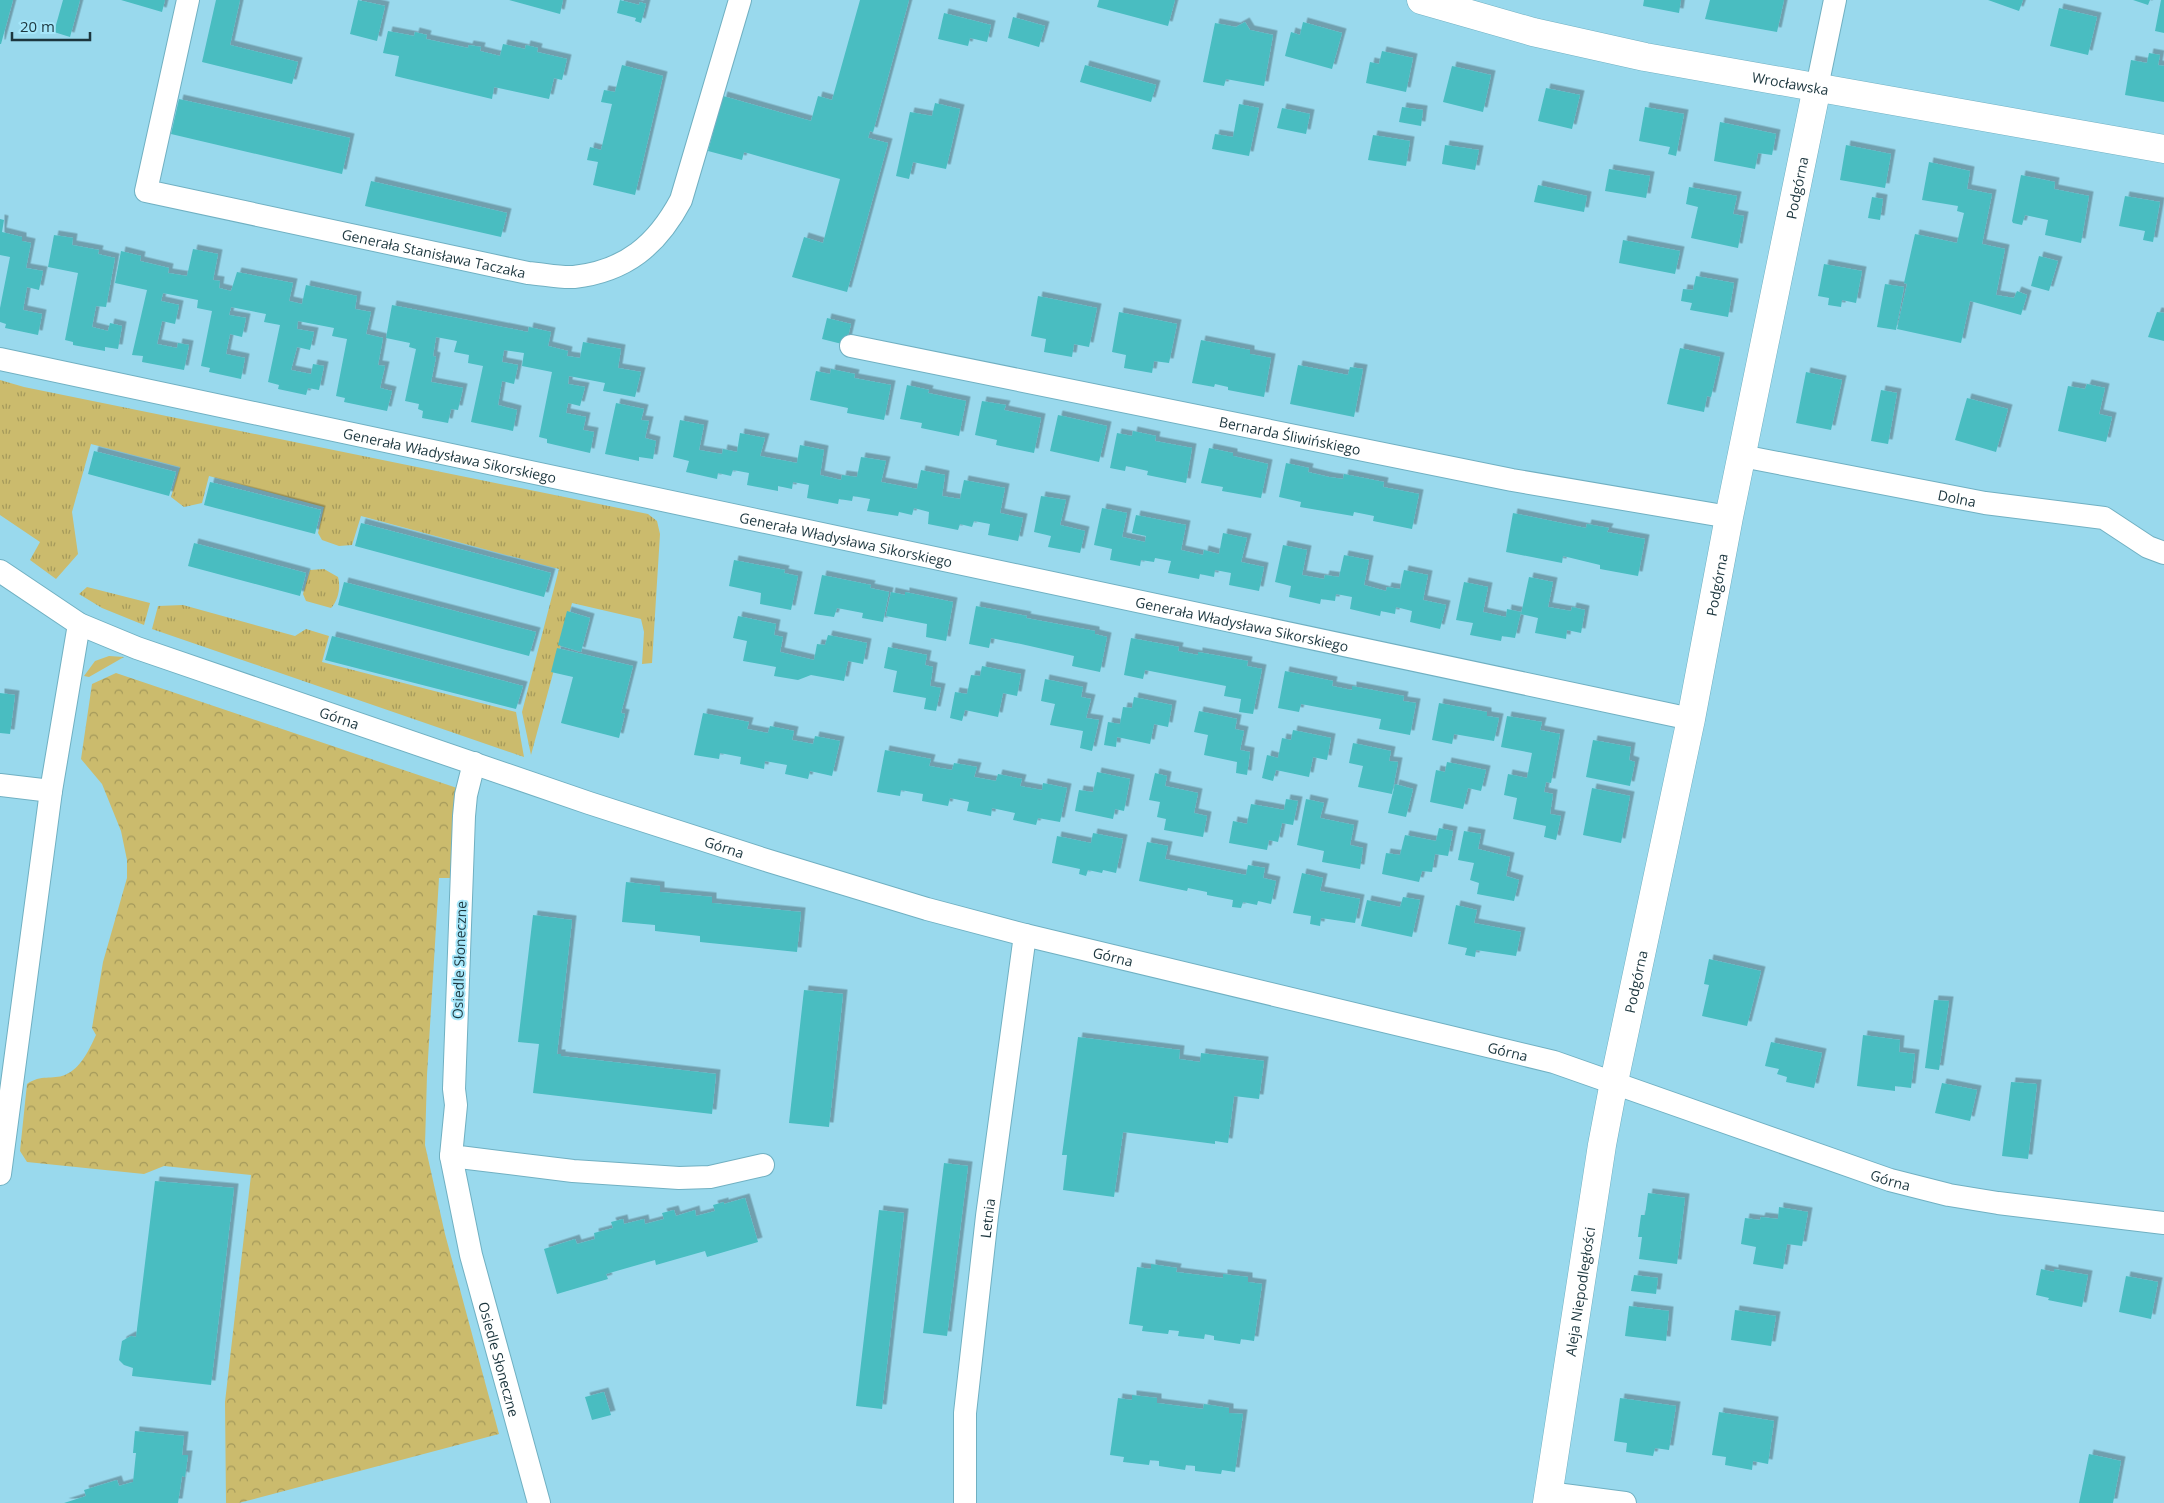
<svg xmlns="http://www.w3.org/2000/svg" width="2164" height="1503" viewBox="0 0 2164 1503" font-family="'Open Sans',sans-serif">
  <defs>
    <pattern id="grass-tufts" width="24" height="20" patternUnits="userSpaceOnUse" patternTransform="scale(1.25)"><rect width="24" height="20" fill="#cbbb6d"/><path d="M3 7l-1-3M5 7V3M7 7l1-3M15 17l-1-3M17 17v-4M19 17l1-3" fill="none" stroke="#a4995b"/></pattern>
    <pattern id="park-crowns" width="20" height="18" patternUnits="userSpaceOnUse" patternTransform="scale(1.25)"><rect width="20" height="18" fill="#cbbb6d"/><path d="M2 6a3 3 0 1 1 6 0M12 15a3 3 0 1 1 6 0" fill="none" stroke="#a4995b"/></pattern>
    <filter id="shadow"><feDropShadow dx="4.5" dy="-4.5" stdDeviation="0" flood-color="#0004"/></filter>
  </defs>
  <rect width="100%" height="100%" fill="#99d9ed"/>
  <path fill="url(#grass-tufts)" d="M0 380 24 387 648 514 657 521 660 534 652 663 642 664 644 632 641 619 572 603 531 755 522 712 559 569 361 516 352 545 339 546 322 540 318 533 324 507 209 476 202 503 184 507 171 497 180 467 91 444 72 512 78 554 56 579 30 560 40 542 0 515Z
    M324 569 338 577C341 587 338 601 331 608L306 601 303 594 310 570Z
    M87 587 150 603 144 625 102 608 79 594Z
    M183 605 295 636 306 629 329 636 322 662 516 712 524 757 152 629 158 606Z
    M109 656 124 657 89 677 84 676 95 661Z"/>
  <path fill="url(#park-crowns)" d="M116 673 457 788 456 878H439L427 1075 425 1145 445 1234 499 1434 239 1503H226L225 1402 251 1175 164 1166 144 1174 27 1162 20 1151 27 1084C41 1074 52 1080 65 1075 81 1068 89 1050 96 1035L92 1028 103 962 127 878V860L121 831 102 784 81 759 92 684Z"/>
  <path fill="#49bdc1" filter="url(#shadow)" d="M0 0H13L1 44H0Z
    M63 0H80L70 37 54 32Z
    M121 0H165L162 12Z
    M216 0H240L230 45 298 62 292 84 202 62Z
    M358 0 385 6 377 41 350 34Z
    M509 0H563L560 14Z
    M620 0 639 5 640 2 646 4 641 23 635 21 636 18 617 13Z
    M860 0H909L873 132 870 131 868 138 888 143 847 292 792 277 804 237 823 243 840 179 744 152 742 160 708 151 723 96 811 121 818 96 832 100Z
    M1099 0H1175L1168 26 1097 7Z
    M1644 0H1681L1679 13 1643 6Z
    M1710 0H1784L1777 32 1705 19Z
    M1988 0H2023L2019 11Z
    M2133 0H2150L2148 5Z
    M2161 0H2164V33L2155 31Z
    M2059 8 2097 17 2088 55 2050 46Z
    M944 13 991 25 987 42 970 38 968 46 938 39Z
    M1013 17 1045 26 1039 47 1008 38Z
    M1245 22 1250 30 1273 35 1264 86 1226 79 1224 86 1203 82 1215 23 1236 27Z
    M1303 22 1342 33 1332 69 1285 56 1291 32 1300 35Z
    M388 31 414 36 415 32 427 35 426 39 468 48 469 45 481 47 480 51 500 56 503 44 525 49 526 45 538 48 537 52 567 59 562 80 554 78 549 99 494 87 492 99 395 76 399 56 383 53Z
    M1382 51 1413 58 1406 92 1366 83 1370 62 1379 64Z
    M2149 53 2160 55 2158 65 2164 66V102L2125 95 2131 60 2147 63Z
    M622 65 663 76 635 195 593 185 598 162 587 160 590 147 601 150 612 104 601 102 604 90 615 92Z
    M1085 65 1156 85 1151 102 1080 82Z
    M1452 66 1491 75 1483 112 1443 102Z
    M1546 88 1580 95 1572 129 1538 121Z
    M179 99 350 138 342 174 171 134Z
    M935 103 960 109 946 169 913 162 909 179 896 176 910 112 932 116Z
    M1239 104 1259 108 1249 156 1212 149 1215 134 1233 137Z
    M1402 107 1423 110 1421 126 1399 122Z
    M1645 107 1684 114 1676 156 1668 154 1670 147 1639 141Z
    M1282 108 1310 114 1306 134 1277 128Z
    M1720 122 1776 134 1772 155 1758 153 1755 169 1714 161Z
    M1373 135 1410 141 1406 166 1368 160Z
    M1445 145 1479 150 1475 170 1442 164Z
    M1846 145 1891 154 1885 188 1840 180Z
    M1929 162 1970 171 1967 189 1992 194 1982 244 2005 249 1996 295 2014 298 2017 291 2027 295 2021 315 1970 301 1961 343 1897 329 1907 284 1904 283 1915 234 1957 243 1964 213 1957 211 1958 206 1922 200Z
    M1609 169 1650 176 1646 198 1605 191Z
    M2021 175 2055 182 2054 189 2089 196 2081 243 2045 235 2048 220 2025 215 2022 225 2013 223 2012 221Z
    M371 181 507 213 501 237 365 206Z
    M1538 185 1587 196 1584 212 1534 202Z
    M1689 187 1737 196 1733 214 1744 216 1738 248 1691 238 1698 207 1686 204Z
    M2125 196 2160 202 2153 242 2143 240 2145 231 2119 226Z
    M1872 197 1883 199 1880 220 1868 218Z
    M0 219 4 220 2 232 22 237V241L31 243 26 268 43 271 39 290 27 287 23 310 42 314 38 335 5 328 6 324 0 322V308L10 257 0 255Z
    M54 235 73 238 72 245 99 250 98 254 115 258 106 307 96 306 92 327 108 331 110 323 122 326 118 349 105 347V351L73 345V342L65 340 78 273 48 267Z
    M1623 240 1680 251 1675 274 1619 263Z
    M193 249 218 254 213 280 220 281 219 288 231 291 237 272 293 283 289 301 302 304 306 285 357 296 355 309 371 312 366 334 383 338 378 365 385 366 380 388 392 391 387 411 344 402 345 398 336 396 347 339 332 336 334 328 298 321 297 329 314 332 310 350 297 347 291 370 311 374 313 364 324 366 319 390 308 388 306 395 278 389 279 385 268 382 280 325 264 322 266 314 231 307 229 315 246 318 242 337 230 334 226 354 245 358 241 379 209 372 210 368 201 366 212 311 197 308 198 300 163 293 161 301 179 305 175 324 162 321 157 344 177 348 178 343 189 345 184 370 142 362 143 356 132 355 147 290 115 283 121 251 141 256 140 261 169 268 168 273 187 276Z
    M2039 256 2058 261 2049 291 2031 286Z
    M1824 264 1862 271 1856 303 1842 300 1841 307 1828 305 1829 298 1818 296Z
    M1696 276 1734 283 1728 317 1690 310 1692 303 1681 301 1683 289 1693 290Z
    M1885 284 1904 287 1896 330 1877 327Z
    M1038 296 1097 308 1089 347 1074 344 1072 357 1044 352 1046 339 1031 336Z
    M392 305 528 332 529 327 551 332 548 346 568 351 567 356 580 358 583 342 621 349 618 368 641 372 635 397 603 391 605 383 569 376 568 384 585 387 580 406 568 403 566 413 586 417 583 430 594 432 590 453 547 443V439L539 437 552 372 522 366 524 353 504 350 502 362 518 365 514 384 502 381 498 405 517 410 513 431 471 422 483 366 468 363 469 355 454 352 457 341 436 337 433 356 436 357 431 382 463 388 458 410 451 409 448 423 422 418 423 411 418 409 419 404 405 401 416 349 409 347 410 343 386 338Z
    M1119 312 1177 324 1169 363 1154 361 1152 373 1124 368 1126 355 1112 352Z
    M2157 312 2164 313V341L2148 337Z
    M827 318 851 324 846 345 822 339Z
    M1201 340 1250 350V354L1271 358 1264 397 1228 390V387L1215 384 1214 387 1192 383Z
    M1680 348 1720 357 1711 397 1707 396 1704 412 1667 404Z
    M1298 365 1348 375 1350 367 1363 369 1354 417 1290 404Z
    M831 369 855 374 854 378 891 385 884 420 847 413 848 408 810 400 816 371 830 374Z
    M1806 372 1842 380 1831 430 1796 423Z
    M2087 384 2105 388 2099 414 2112 417 2106 442 2058 431 2068 386 2085 389Z
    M907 385 929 390 928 393 966 401 959 436 921 428 922 423 900 419Z
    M1881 390 1897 393 1888 444 1871 441Z
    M1967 398 2008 409 1996 452 1955 440Z
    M982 401 1006 405 1004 410 1041 418 1034 453 996 445 997 440 975 435Z
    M616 403 644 409 641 420 649 421 645 438 656 441 653 459 639 457V461L605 454Z
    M1058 415 1107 426 1099 462 1050 451Z
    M680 420 704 425 699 450 722 454 723 449 737 452 740 433 765 438 760 456 797 463 800 445 824 450 820 475 841 480 842 475 857 477 861 457 886 461 881 482 917 489 921 470 945 475 942 496 960 499 964 480 1005 488 1000 513 1023 518 1018 541 988 535 990 524 974 521 972 527 960 524 958 530 928 524 929 512 914 508 912 515 899 512 898 516 867 511 870 499 853 496 852 501 839 499 838 504 807 498 809 485 793 482 792 489 778 486V491L747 485 749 473 733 470 731 476 718 473 717 479 686 472 689 461 673 457Z
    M1133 431 1156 436 1155 441 1192 448 1186 483 1147 475 1148 471 1126 466 1125 471 1110 468 1117 433 1132 436Z
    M1209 448 1233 453V456L1268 464 1261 498 1222 491 1223 487 1201 483Z
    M94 451 176 472 169 496 88 474Z
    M1286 463 1309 468 1308 472 1329 477 1343 479 1344 474 1384 482 1383 487 1419 494 1412 529 1373 521 1374 516 1354 512 1353 516 1300 507 1301 502 1279 497Z
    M210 482 321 510 315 534 204 505Z
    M1041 496 1066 500 1060 525 1085 531 1080 553 1048 547 1051 536 1034 532Z
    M1102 508 1127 513 1122 537 1145 542 1146 536 1132 533 1136 515 1186 525 1181 550 1203 555 1204 550 1219 554 1223 533 1247 538 1241 562 1264 567 1259 591 1229 585 1231 573 1215 570 1214 577 1200 574 1199 579 1168 573 1171 561 1155 558 1154 562 1141 560 1140 566 1110 560 1112 549 1094 545Z
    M1513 513 1586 528 1587 524 1609 528 1607 532 1645 539 1638 576 1600 569V565L1563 556 1562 563 1506 552Z
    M361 523 551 573 544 597 355 546Z
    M194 543 306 573 300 596 188 566Z
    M1283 545 1307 550 1302 575 1324 579 1325 575 1339 577 1344 555 1369 560 1364 585 1386 591 1387 587 1400 589 1404 570 1428 575 1423 600 1446 605 1440 629 1410 622 1412 611 1396 607 1395 614 1381 611 1380 616 1350 609 1352 597 1336 594 1335 601 1321 599 1320 604 1289 597 1291 586 1275 582Z
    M734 560 785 570 784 573 798 576 791 610 760 604 761 593 729 586Z
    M822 575 871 585 870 588 889 592 883 622 862 618 863 613 837 608 834 617 814 614Z
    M1529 577 1553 582 1548 607 1571 611 1572 607 1585 610 1581 633 1567 630 1566 639 1535 633 1538 618 1521 614Z
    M344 582 536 632 529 656 338 605Z
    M1464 582 1488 587 1483 612 1506 617 1507 609 1521 612 1515 638 1502 636 1501 641 1470 635 1473 623 1456 620Z
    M891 592 905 595V592L953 602 946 641 926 637 927 624 886 616Z
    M976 606 1027 616 1026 618 1095 631V634L1107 637 1100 672 1072 666 1074 656 1021 644 991 638 989 648 969 644Z
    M567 611 590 618 581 652 558 645Z
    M738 616 776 624 774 635 783 637 780 652 814 660 817 644 825 645 828 635 867 643 863 664 848 661 844 681 811 675 798 680 774 676 776 667 743 661 747 641 733 638Z
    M332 636 523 686 516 709 325 660Z
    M1131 638 1179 647 1178 651 1198 655V652L1248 661 1247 666 1262 669 1253 714 1239 712 1241 699 1224 696 1226 686 1145 670 1143 679 1124 675Z
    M888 647 927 655 925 665 933 667 930 686 941 688 936 711 924 709 926 698 893 692 897 671 884 668Z
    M557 648 633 666 621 713 625 714 619 738 561 723 573 677 551 672Z
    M982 666 1021 674 1017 696 1003 693 998 717 965 710 962 721 950 718 955 692 967 694 971 675 980 676Z
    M1285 671 1333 681 1332 686 1352 690V686L1404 696 1403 701 1416 703 1410 735 1379 729 1381 719 1301 704 1299 712 1278 708Z
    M1045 679 1083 687 1081 697 1091 699 1086 718 1099 720 1092 751 1080 748 1083 731 1050 725 1055 704 1041 701Z
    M0 693 15 695 10 734 0 733Z
    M1134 697 1172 705 1168 727 1154 724 1150 744 1117 737 1116 747 1104 745 1108 722 1120 724 1123 707 1132 708Z
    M1439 703 1487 712V716L1499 718 1494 741 1454 734 1452 744 1432 740Z
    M1199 711 1237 719 1235 729 1244 731 1240 750 1250 752 1247 775 1236 773 1237 762 1204 755 1208 735 1194 732Z
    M703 713 749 722 747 729 768 733 770 726 794 731 792 740 813 744 815 736 840 741 832 776 810 771 808 779 785 774 787 765 765 761 764 769 740 764 741 757 720 753 719 759 694 755Z
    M1507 716 1542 722 1540 730 1560 734 1551 783 1546 782 1544 792 1553 794 1550 814 1561 816 1556 840 1544 837 1546 826 1513 819 1517 798 1504 795 1508 774 1527 778 1532 753 1501 747Z
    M1293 730 1331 738 1327 760 1313 757 1309 777 1276 770 1273 781 1262 778 1267 755 1278 758 1282 738 1291 740Z
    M1593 740 1631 747 1629 760 1635 762 1630 786 1586 777Z
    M1353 743 1391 751 1389 761 1398 762 1392 794 1358 787 1363 766 1349 763Z
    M885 750 931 759 929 766 952 770 954 763 977 767 974 777 996 781 998 774 1022 779 1020 786 1042 790 1043 783 1067 788 1060 822 1038 818 1036 825 1013 820 1015 813 992 808 991 816 967 811 969 802 950 798 948 806 922 801 923 794 901 790 900 796 877 792Z
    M1447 762 1486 770 1481 791 1468 788 1463 809 1430 802 1436 770 1445 772Z
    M1097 772 1130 779 1124 811 1115 809 1113 819 1075 811 1079 790 1093 792Z
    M1155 773 1167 776 1165 786 1198 793 1194 813 1207 816 1203 837 1164 830 1166 819 1157 817 1160 802 1149 800Z
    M1395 784 1413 789 1406 817 1388 813Z
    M1592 788 1630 796 1621 843 1583 835Z
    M1286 799 1298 801 1293 825 1282 823 1278 842 1269 840 1267 850 1229 843 1233 821 1247 824 1251 804 1284 810Z
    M1306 799 1324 803 1320 818 1354 825 1350 845 1363 848 1360 869 1322 862 1324 851 1297 845Z
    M1439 828 1453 831 1448 856 1435 854 1432 872 1422 871 1419 882 1382 874 1386 853 1400 855 1405 835 1436 841Z
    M1464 831 1481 834 1478 849 1510 857 1506 876 1519 880 1514 901 1477 894 1479 883 1470 880 1474 863 1458 860Z
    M1093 833 1123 839 1116 873 1103 870 1102 873 1088 870 1086 876 1079 874 1080 869 1052 863 1057 836 1091 843Z
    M1147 842 1168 846 1165 859 1246 875 1248 865 1265 868 1263 878 1276 881 1271 904 1258 901 1257 905 1243 902 1241 908 1232 907 1233 900 1207 895V892L1188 888 1187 891 1139 881Z
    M1302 873 1323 878 1320 891 1360 899 1355 923 1321 918 1320 926 1310 924 1311 916 1293 913Z
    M626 882 660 886V892L712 897V903L801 912 797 952 700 942V936L655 931V925L622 922Z
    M1403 897 1420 900 1412 937 1361 926 1367 900 1400 907Z
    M1456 905 1477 910 1474 923 1521 932 1516 956 1476 950 1475 957 1465 955 1467 948 1448 944Z
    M533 915 572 920 557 1054H561V1056L716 1074 712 1114 533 1093 539 1044 518 1042Z
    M1709 959 1761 971 1747 1026 1702 1016 1709 985 1704 984Z
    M804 990 843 994 829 1127 789 1123Z
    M1934 1000 1949 1001 1939 1070 1925 1068Z
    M1863 1035 1900 1040 1899 1052 1915 1054 1911 1088 1895 1086V1091L1857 1086Z
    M1078 1037 1180 1050 1179 1059 1200 1062 1201 1053 1264 1061 1259 1099 1234 1096 1228 1143 1215 1141V1144L1123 1132 1114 1197 1063 1190 1067 1155H1062Z
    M1771 1042 1822 1053 1814 1088 1786 1082 1787 1077 1777 1074 1779 1069 1765 1066Z
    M2011 1082 2037 1084 2028 1159 2002 1156Z
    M1942 1083 1977 1090 1970 1121 1935 1113Z
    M944 1163 968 1166 947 1336 923 1333Z
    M155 1181 234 1188 211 1385 132 1376 133 1368 124 1365 119 1360 122 1341 131 1336 136 1337Z
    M1648 1193 1685 1198 1677 1264 1639 1259 1642 1237H1638L1641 1215H1645Z
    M745 1198 758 1242 707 1257 705 1251 656 1265 655 1260 606 1274 608 1279 557 1294 544 1249 575 1239 577 1244 595 1239 594 1233 613 1228 611 1222 623 1219 624 1224 644 1219 645 1224 664 1219 662 1213 674 1210 676 1216 695 1210 696 1216 715 1211 713 1205 724 1202V1204Z
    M1779 1207 1808 1212 1802 1246 1787 1244 1783 1269 1753 1264 1756 1247 1741 1244 1745 1218 1760 1220 1761 1217 1778 1219Z
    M879 1210 904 1213 882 1409 856 1406Z
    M1151 1264 1177 1268 1176 1272 1223 1278V1274L1248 1277V1282L1262 1284 1254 1341 1241 1339 1240 1344 1214 1340V1336L1205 1334 1204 1339 1178 1336 1179 1331 1169 1330 1168 1334 1142 1331 1143 1326 1129 1324 1137 1267 1151 1269Z
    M2041 1269 2054 1272V1269L2088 1275 2082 1307 2048 1300 2049 1298 2036 1295Z
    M1634 1275 1658 1278 1656 1294 1631 1291Z
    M2126 1276 2158 1282 2151 1319 2119 1312Z
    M1629 1306 1669 1311 1666 1341 1625 1336Z
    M1735 1310 1776 1316 1771 1346 1731 1340Z
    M604 1392 611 1415 592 1420 585 1397Z
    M1132 1395 1157 1398V1403L1203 1409 1204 1404 1229 1408V1413L1243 1414 1235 1472 1222 1470 1221 1474 1195 1471V1466L1186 1465 1185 1470 1159 1466V1461L1150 1460 1149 1465 1123 1462 1124 1457 1110 1455 1118 1398 1132 1400Z
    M1620 1398 1676 1406 1669 1450 1655 1448 1653 1456 1626 1452 1627 1443 1614 1441Z
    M1719 1412 1774 1421 1768 1464 1753 1461 1752 1470 1725 1465 1726 1457 1712 1455Z
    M135 1431 184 1436 182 1455H188L185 1477 182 1476 178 1503H64L86 1496 84 1490 117 1480 119 1486 133 1482 136 1453H133Z
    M2089 1454 2121 1461 2113 1503H2079Z"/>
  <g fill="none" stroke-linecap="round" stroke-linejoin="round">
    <g stroke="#70b0c2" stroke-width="24">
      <g id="street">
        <path id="s1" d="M188 0 146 191 528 273C543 274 559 278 574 277 626 271 657 245 681 200L740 0"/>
        <path d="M1817 87 1835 0"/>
        <path id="s2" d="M851 346 1512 480 1729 517"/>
        <path id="s3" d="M0 359 1691 719"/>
        <path id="s4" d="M1742 456 1985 503 2104 518 2148 547 2164 553"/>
        <path id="s5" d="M0 571 79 624 137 648 589 803 769 861 927 909 1025 935 1554 1062 1890 1180 1949 1195 1998 1203 2164 1223"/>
        <path d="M474 763 466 795 464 816 454 1089 456 1105 451 1156 573 1171 679 1178 710 1177 763 1165"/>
        <path d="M0 785 51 791"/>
        <path id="s6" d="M451 1156 471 1255 539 1503"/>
        <path d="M0 1174 51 791 79 624"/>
        <path d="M1548 1493 1625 1503"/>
        <path id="s7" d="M965 1503V1413L987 1216 1025 935"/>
      </g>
    </g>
    <g stroke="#70b0c2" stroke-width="29">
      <g id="secondary">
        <path id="s8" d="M1421 0 1533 32 1645 57 2164 149"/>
        <path id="s9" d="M1547 1503 1602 1145 1614 1082 1691 719 1729 517 1817 87"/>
      </g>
    </g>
    <use href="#street" stroke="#fff" stroke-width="22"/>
    <use href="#secondary" stroke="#fff" stroke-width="28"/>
  </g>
  <g text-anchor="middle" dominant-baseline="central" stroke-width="4" stroke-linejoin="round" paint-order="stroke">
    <g font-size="14" fill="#1c363e" stroke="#a6e7fa">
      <text stroke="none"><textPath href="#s8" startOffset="379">Wrocławska</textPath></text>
      <text stroke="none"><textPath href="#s9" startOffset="1339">Podgórna</textPath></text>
      <text stroke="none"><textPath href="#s1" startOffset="490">Generała Stanisława Taczaka</textPath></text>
      <text stroke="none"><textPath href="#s2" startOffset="448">Bernarda Śliwińskiego</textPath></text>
      <text stroke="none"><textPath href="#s3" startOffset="460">Generała Władysława Sikorskiego</textPath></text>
      <text stroke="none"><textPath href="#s4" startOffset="219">Dolna</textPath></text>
      <text stroke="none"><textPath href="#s3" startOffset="865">Generała Władysława Sikorskiego</textPath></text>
      <text stroke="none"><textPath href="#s9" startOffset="934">Podgórna</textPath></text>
      <text stroke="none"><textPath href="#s3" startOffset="1270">Generała Władysława Sikorskiego</textPath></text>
      <text stroke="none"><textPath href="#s5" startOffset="372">Górna</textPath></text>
      <text stroke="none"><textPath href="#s5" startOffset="778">Górna</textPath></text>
      <text stroke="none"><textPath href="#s5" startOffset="1182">Górna</textPath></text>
      <text transform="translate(459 960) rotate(-88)">Osiedle Słoneczne</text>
      <text stroke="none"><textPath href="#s9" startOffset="529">Podgórna</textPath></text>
      <text stroke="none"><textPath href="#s5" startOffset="1588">Górna</textPath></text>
      <text stroke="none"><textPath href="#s5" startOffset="1992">Górna</textPath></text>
      <text stroke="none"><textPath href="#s7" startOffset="286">Letnia</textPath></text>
      <text stroke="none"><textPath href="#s9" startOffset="214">Aleja Niepodległości</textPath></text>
      <text stroke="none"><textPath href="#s6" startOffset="209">Osiedle Słoneczne</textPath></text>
    </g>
  </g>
  <path d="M12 32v8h78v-8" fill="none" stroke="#1c363e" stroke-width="2.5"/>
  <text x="20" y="32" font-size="15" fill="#1c363e" stroke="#a6e7fa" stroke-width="4" paint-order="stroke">20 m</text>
</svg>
